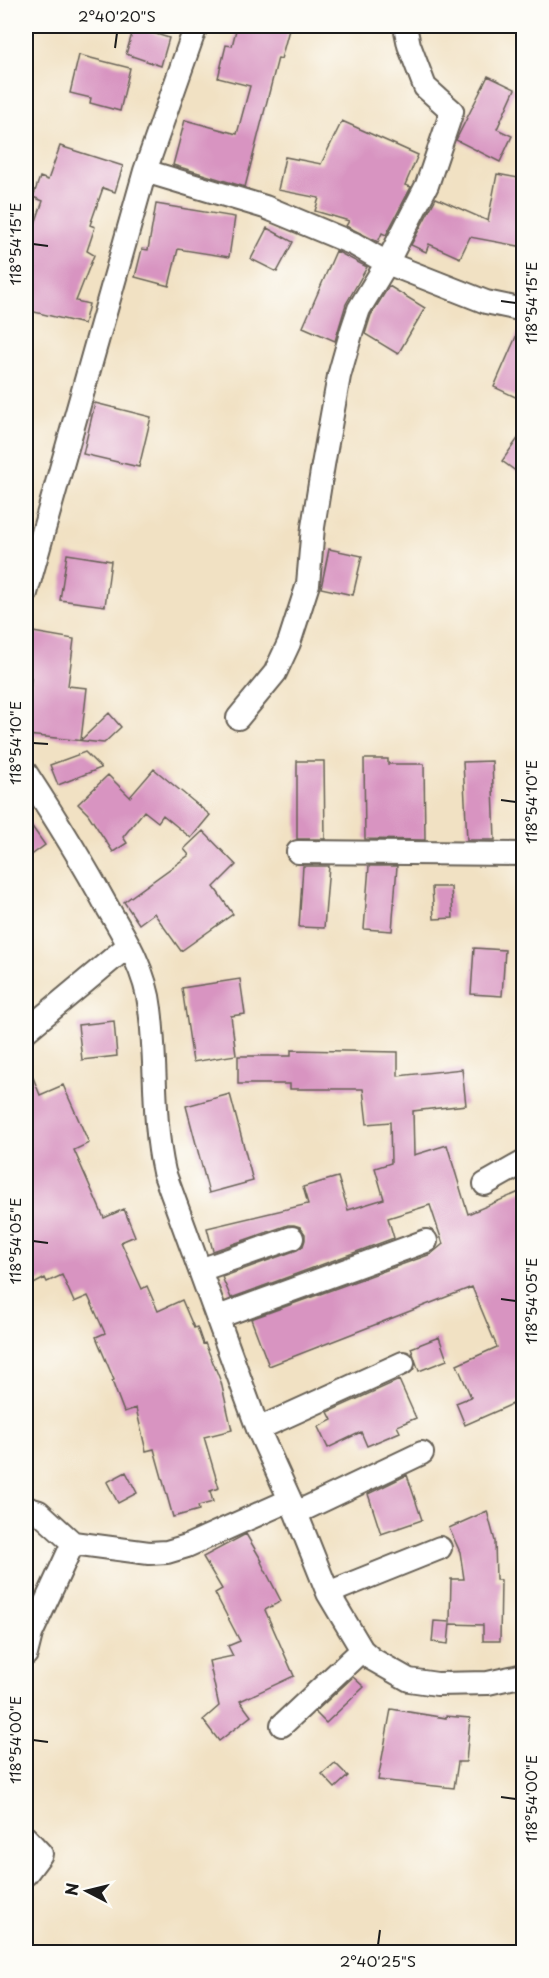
<svg xmlns="http://www.w3.org/2000/svg" width="549" height="1978" viewBox="0 0 549 1978" font-family="'Playpen Sans',sans-serif">
  <rect width="100%" height="100%" fill="#fdfcf7"/>
  <filter id="ink" filterUnits="userSpaceOnUse"><feTurbulence type="fractalNoise" baseFrequency=".0167" numOctaves="2"/><feDisplacementMap in="SourceGraphic" scale="12" xChannelSelector="R" yChannelSelector="G"/><feConvolveMatrix kernelMatrix="1 2 1 2 8 2 1 2 1" color-interpolation-filters="sRGB"/></filter>
  <filter id="wash" filterUnits="userSpaceOnUse"><feTurbulence type="fractalNoise" baseFrequency=".008" numOctaves="4" result="noise"/><feDisplacementMap in="SourceGraphic" scale="24" xChannelSelector="R" yChannelSelector="G"/><feGaussianBlur stdDeviation="1.35" result="paint"/><feColorMatrix in="noise" values="0 0 0 0 0 0 0 0 0 0 0 0 0 0 0 0 0 1.4 0 .05"/><feComposite in="paint" operator="in"/></filter>
  <g filter="url(#wash)">
    <rect width="100%" height="100%" fill="#f1e1c3"/>
    <g id="blocks">
      <path fill="#d894c1" d="M237 26H290L281 59 278 58 245 187 173 165 185 120 237 134 250 86 218 78 226 45 232 46Z
        M134 27 169 38 161 66 126 54Z
        M79 55 130 68 120 111 90 103 91 98 70 93Z
        M488 76 515 89 497 129 512 136 500 162 456 140Z
        M342 121 418 155 405 185 411 187 386 235 382 233 378 242 346 226 349 221 315 211 319 198 278 190 285 157 321 164Z
        M60 146 123 166 115 192 103 188 90 225 95 227 87 251 94 255 76 301 89 304 84 324 26 310V250L43 201 33 197 40 177 48 180Z
        M497 174 524 179V247L470 237 460 258 429 244 426 252 411 245 436 198 488 221Z
        M156 204 235 217 229 257 178 249 169 286 135 277 142 249 148 250Z
        M267 228 293 242 277 272 251 259Z
        M336 251 367 267 346 304 335 341 303 327Z
        M389 286 425 308 398 354 365 334 371 315Z
        M522 323H524V401L494 387Z
        M95 403 151 417 139 467 83 454Z
        M524 430V477L502 461Z
        M329 549 362 556 353 595 321 588Z
        M67 554 111 561 105 606 60 600Z
        M33 632 74 639 68 686 87 688 81 740 109 713 121 727 104 743 27 735 31 678 26 677V673Z
        M85 752 101 768 58 785 50 765Z
        M364 759H388V764H424L425 840 365 839Z
        M297 761H324L325 839H297Z
        M492 761 495 840H467L463 762Z
        M154 769 210 815 191 838 163 815 158 822 144 811 123 837 127 843 113 852 88 814 78 804 108 775 130 797Z
        M26 818 45 845 26 859Z
        M203 831 236 865 214 887 233 914 181 951 154 913 139 924 124 902 189 855 184 849Z
        M303 866H329L324 928 299 927Z
        M369 866H397L392 931 364 929Z
        M432 887H451L453 918 434 919Z
        M474 948 505 950 502 996 471 994Z
        M240 979 245 1014 231 1016 236 1055 193 1062 182 988Z
        M114 1021 117 1056 82 1060 78 1025Z
        M291 1050 398 1052V1076L462 1069 466 1105 413 1111 414 1155 447 1145 468 1214 524 1190V1399L465 1425 456 1403 471 1397 457 1365 497 1347 472 1287 269 1366 251 1319 431 1254 443 1244 430 1205 388 1218 394 1238 231 1298 222 1277 297 1250 303 1246 305 1240V1234L300 1227 294 1225H288L213 1251 207 1228 308 1204 303 1187 338 1177 348 1210 384 1199 375 1168 391 1163 390 1122 367 1124 363 1089H290V1084H238V1056H291Z
        M26 1060 40 1095 63 1085 89 1143 74 1150 104 1218 124 1209 135 1236 121 1242 142 1289 147 1286 158 1311 182 1300 194 1328 197 1327 203 1344 205 1343 221 1382 232 1430 204 1437 219 1488 210 1491 213 1502 198 1506 199 1510 173 1517 154 1449 146 1451 136 1408 124 1412 112 1381 114 1380 96 1337 105 1333 88 1296 74 1302 62 1275 47 1282 45 1278 26 1288Z
        M230 1094 253 1181 209 1193 186 1106Z
        M439 1337 447 1360 419 1371 411 1348Z
        M399 1380 416 1418 397 1426 400 1432 367 1446 361 1432 328 1448 318 1427 332 1420 328 1412Z
        M126 1472 137 1493 118 1503 107 1482Z
        M407 1475 422 1520 381 1534 368 1494Z
        M487 1511 495 1541 496 1580H501L500 1641H483V1625L450 1624 448 1644 432 1642 434 1621 450 1622 451 1579H464L460 1552 449 1528Z
        M246 1534 262 1561 261 1562 281 1601 265 1610 294 1676 240 1701 251 1716 219 1741 203 1720 219 1706 209 1661 233 1656 228 1646 240 1641 215 1593 222 1589 203 1557Z
        M353 1677 364 1687 326 1723 315 1712Z
        M391 1709 446 1718V1716L470 1718 466 1762H458L454 1788 378 1780Z
        M335 1763 348 1776 335 1788 322 1774Z"/>
    </g>
  </g>
  <g filter="url(#ink)">
    <use href="#blocks" fill-opacity="0" stroke="#676156" stroke-width="1.5"/>
    <g fill="none" stroke-linecap="round" stroke-linejoin="round">
      <g stroke="#676156" stroke-width="26">
        <path id="minor" d="M145 171 265 207 354 244 387 263 486 302 524 310
          M26 593 145 171 196 26
          M238 718 275 673 289 643 308 584 313 527 323 465 339 376 352 330 359 309 387 263 427 185 452 111 425 87 409 45 405 26
          M26 773C54 816 81 859 106 905 125 937 146 971 150 1009 157 1063 152 1118 164 1172L258 1429 296 1513 328 1593 362 1650 372 1659 409 1680 437 1684 488 1683 524 1675
          M298 852 524 854
          M26 1031 129 945
          M485 1184 524 1162
          M200 1270 292 1238
          M218 1317 426 1241
          M258 1429 403 1363
          M26 1508 39 1512 73 1543 149 1553 167 1552 187 1546 290 1500
          M296 1513 422 1453
          M328 1593 440 1548
          M26 1654 31 1634 73 1543
          M282 1725 362 1650
          M26 1838 41 1854 26 1874"/>
      </g>
      <use href="#minor" stroke="#fff" stroke-width="22"/>
    </g>
  </g>
  <path fill="none" stroke="#1c1c1c" stroke-width="2" d="M115 48 117 33M33 244 48 246M501 301 516 303M33 743 48 744M501 800 516 802M33 1241 48 1243M501 1299 516 1301M33 1740 48 1742M501 1797 516 1799M378 1945 380 1930"/>
  <rect width="549" height="1978" fill="none" stroke="#fdfcf7" stroke-width="66"/>
  <g transform="translate(87 1891) rotate(277)" stroke="#fdfcf7" stroke-width="4.5" paint-order="stroke">
  <path d="M0-4.5L10 22L0 15L-10 22Z" fill="#1c1c1c"/>
  <text y="-9" font-size="16" font-weight="bold" text-anchor="middle" fill="#1c1c1c">N</text>
  </g>
  <rect x="33" y="33" width="483" height="1912" fill="none" stroke="#1c1c1c" stroke-width="2"/>
  <g font-size="15" text-anchor="middle" fill="#1c1c1c">
    <text x="117" y="22">2°40'20"S</text>
    <text transform="translate(16 244) rotate(-90)" y="5">118°54'15"E</text>
    <text transform="translate(532 303) rotate(-90)" y="5">118°54'15"E</text>
    <text transform="translate(16 743) rotate(-90)" y="5">118°54'10"E</text>
    <text transform="translate(532 802) rotate(-90)" y="5">118°54'10"E</text>
    <text transform="translate(16 1241) rotate(-90)" y="5">118°54'05"E</text>
    <text transform="translate(532 1301) rotate(-90)" y="5">118°54'05"E</text>
    <text transform="translate(16 1740) rotate(-90)" y="5">118°54'00"E</text>
    <text transform="translate(532 1799) rotate(-90)" y="5">118°54'00"E</text>
    <text x="378" y="1967">2°40'25"S</text>
  </g>
</svg>
